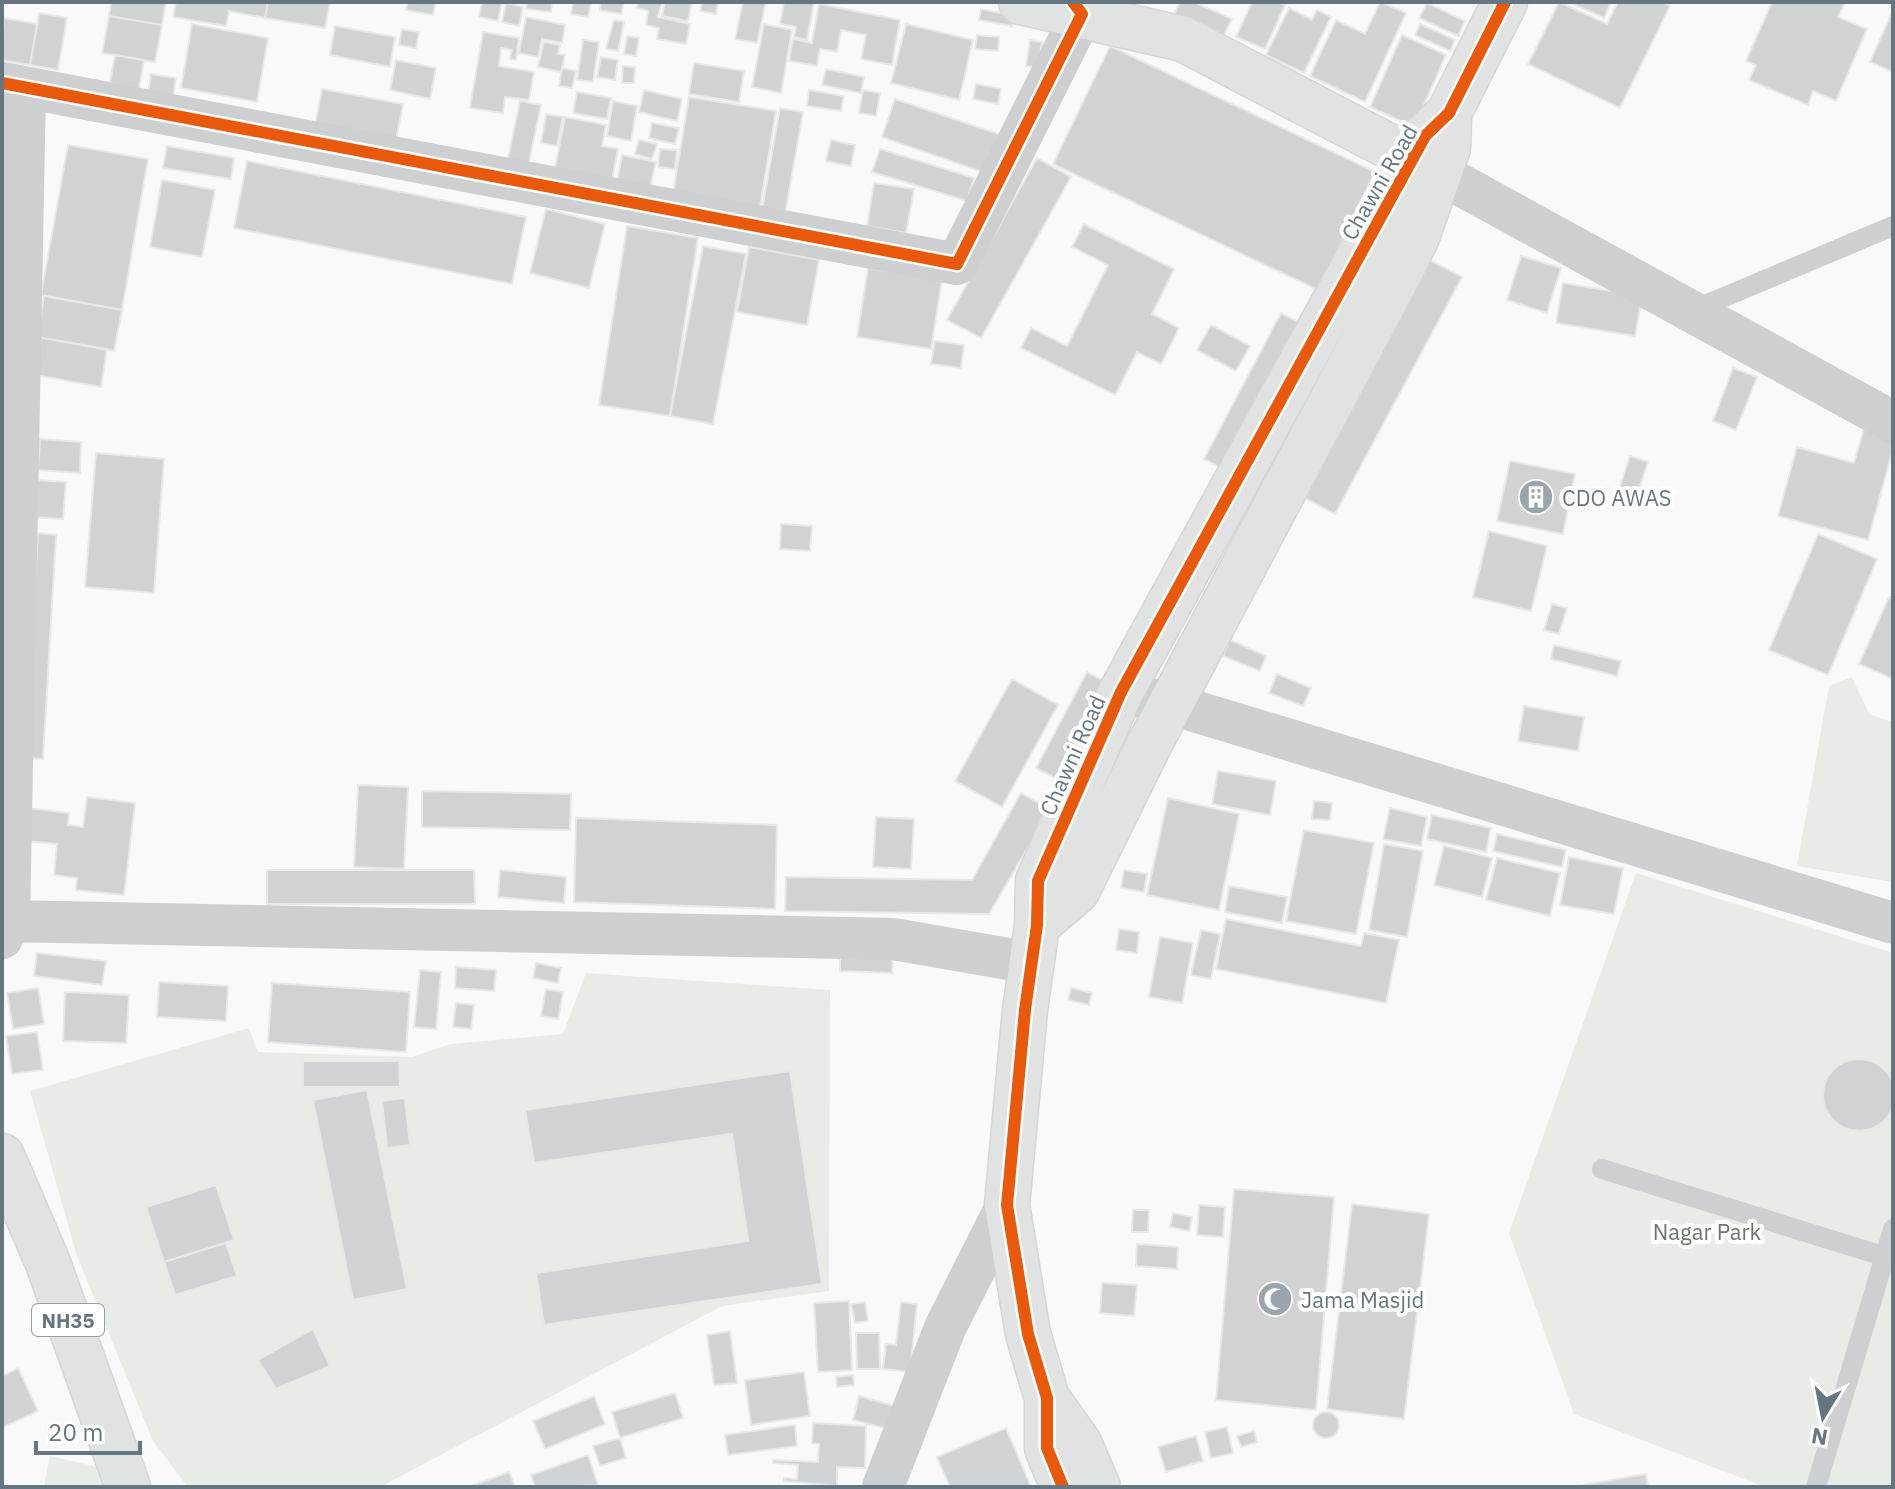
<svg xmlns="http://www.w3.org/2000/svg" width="1895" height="1489" viewBox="0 0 1895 1489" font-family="'IBM Plex Sans',sans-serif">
  <rect width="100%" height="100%" fill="#f9f9f9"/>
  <path fill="#e8ebe6" d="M1852 677 1869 714 1893 722V882L1797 866 1829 686Z
    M1636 873 1893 953V1487H1765L1574 1414 1509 1233Z
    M586 973 830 990 829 1291 722 1306 380 1487H188L153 1441 77 1256 30 1091 249 1028 258 1052 412 1057 451 1044 563 1034Z
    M50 1456 123 1473 120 1487H44Z"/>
  <path fill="#d0d2d3" stroke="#e8e8e8" stroke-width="2" d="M111 2H166L162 25 109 16Z
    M176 2H268L265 18 229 11 226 26 173 17Z
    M268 2H330L325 28 265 18Z
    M408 2H436L433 15 406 10Z
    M482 2H502L498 21 479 17Z
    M527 2H552L551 12 526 9Z
    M573 2H591L588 17 571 14Z
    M601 2H624L621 14 600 10Z
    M638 2H662L658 17 690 24 686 44 657 39 659 28 646 25 648 11 637 8Z
    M665 2H692L688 21 662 16Z
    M702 2H718L716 14 700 11Z
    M743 2H766L757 43 735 39Z
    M784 2H814L807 40 794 37 796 27 780 24Z
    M1180 2H1194L1232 19 1222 39 1173 17Z
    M1252 2H1278L1285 5 1265 49 1236 37Z
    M1380 2 1406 13 1365 102 1310 76 1336 20 1365 34Z
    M1559 2 1607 24 1618 2H1663L1670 6 1620 108 1528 64Z
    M1569 2H1611L1604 18Z
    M1772 2H1845L1838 17 1867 29 1836 101 1813 91 1808 105 1749 80 1756 65 1746 61Z
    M506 3 523 7 519 26 502 22Z
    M1427 3 1465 21 1458 36 1419 18Z
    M819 4 900 20 892 65 861 59 866 35 841 30 837 52 820 49 817 66 789 61 793 39 812 43Z
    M1289 8 1312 20 1317 10 1331 17 1304 73 1266 55Z
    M981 9 1015 16 1012 26 979 20Z
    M1893 10V72L1870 62Z
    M39 13 67 18 58 70 30 65Z
    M109 16 162 25 155 62 102 53Z
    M526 17 565 25 562 43 542 39 538 57 519 53Z
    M4 18 37 24 30 65 2 60Z
    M614 20 624 22 618 51 606 49Z
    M192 24 268 38 257 102 181 88Z
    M764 24 792 30 781 93 752 87Z
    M906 24 973 40 959 100 891 83Z
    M1420 24 1455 40 1450 51 1415 35Z
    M335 26 395 37 390 67 330 55Z
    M402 29 419 32 416 48 399 45Z
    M483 32 519 38 516 60 510 59 512 50 501 48 499 66 534 72 529 100 505 97 503 113 470 108Z
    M977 35 999 37 998 51 975 49Z
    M1402 35 1446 55 1414 127 1370 107Z
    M627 36 639 38 636 56 624 54Z
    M583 40 599 42 593 82 577 80Z
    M1030 40 1042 42 1038 68 1026 66Z
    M544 42 560 45 558 54 565 55 561 72 538 67Z
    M1110 46 1375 172 1318 290 1053 164Z
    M115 55 144 60 139 89 110 83Z
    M601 57 618 60 615 80 597 77Z
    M396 60 436 68 430 99 390 90Z
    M694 63 744 71 739 102 689 94Z
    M623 66 635 67 634 83H622Z
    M562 68 576 71 572 88 559 86Z
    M826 69 864 77 861 93 822 85Z
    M151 74 176 78 173 97 148 93Z
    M976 84 1001 89 998 104 973 99Z
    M322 89 403 104 396 140 315 125Z
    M644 90 682 99 677 121 639 112Z
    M809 90 844 96 841 111 807 106Z
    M863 90 880 93 876 116 859 113Z
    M577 92 611 98 607 119 573 113Z
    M689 97 776 111 760 207 673 193Z
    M895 99 1004 136 991 175 882 137Z
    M520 101 541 105 528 167 507 163Z
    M613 101 637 106 631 141 607 136Z
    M780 108 803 112 785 214 762 210Z
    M546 114 563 117 557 146 541 143Z
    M565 117 606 125 602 146 618 149 612 180 555 168Z
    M652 123 679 128 675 144 649 138Z
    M639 140 657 144 652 159 635 154Z
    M831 140 855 145 851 166 826 161Z
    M68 145 148 159 122 310 41 295Z
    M167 146 234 158 231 179 163 168Z
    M660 149 677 150 675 169 658 167Z
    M880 149 974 178 967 201 872 172Z
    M622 155 656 162 650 188 617 182Z
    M1037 158 1071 177 981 338 947 320Z
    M247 161 526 217 512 284 234 228Z
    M162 180 215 190 202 257 150 247Z
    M874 183 914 189 906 233 867 226Z
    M546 209 605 224 589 288 530 273Z
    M1084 224 1174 269 1152 314 1179 328 1161 364 1137 352 1115 395 1021 348 1031 328 1067 346 1108 265 1072 247Z
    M627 226 698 238 670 416 599 405Z
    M703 246 746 254 713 424 670 416Z
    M749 247 819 260 807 325 737 312Z
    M1521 256 1561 268 1547 313 1507 300Z
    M1430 260 1462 277 1335 514 1303 497Z
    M868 268 942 280 931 349 857 337Z
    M1563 283 1642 296 1635 336 1556 323Z
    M44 296 122 310 114 351 37 337Z
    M1281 313 1312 329 1235 475 1204 459Z
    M1211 325 1250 346 1236 371 1197 350Z
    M37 337 107 349 101 387 30 374Z
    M935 341 964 345 961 368 931 364Z
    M1733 368 1757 377 1736 430 1713 421Z
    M1867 418 1893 425V449L1868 540 1778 516 1797 447 1854 463Z
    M40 439 81 442 80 473 38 470Z
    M96 453 164 459 154 593 85 587Z
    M1630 456 1648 462 1636 498 1618 492Z
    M1510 461 1575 474 1563 534 1497 521Z
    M35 480 66 482 63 519 32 517Z
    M781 524 812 526 810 551 780 549Z
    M1489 531 1547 546 1531 611 1473 597Z
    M38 533 56 535 43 759 25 758Z
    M1818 534 1877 559 1828 675 1769 650Z
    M1889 597 1893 599V679L1859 664Z
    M1552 604 1567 608 1559 634 1544 630Z
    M1230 640 1266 656 1260 671 1223 656Z
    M1554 645 1621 661 1617 676 1551 659Z
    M1087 672 1117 688 1067 784 1036 768Z
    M1277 674 1311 688 1303 706 1269 693Z
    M1012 679 1058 705 1002 807 955 781Z
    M1524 706 1584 717 1578 751 1518 741Z
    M1218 771 1276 781 1270 815 1212 804Z
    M358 785 408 787 404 869 354 867Z
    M422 791 571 794 570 830 422 827Z
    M1021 793 1050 809 989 914 785 911 786 877 972 880Z
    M87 797 135 803 124 895 76 890 77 878 54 875 57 844 17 840 21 807 69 813 68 825 83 827Z
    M1168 798 1239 814 1219 910 1147 895Z
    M1314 801 1332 803 1330 820 1312 819Z
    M1390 808 1427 817 1421 846 1383 839Z
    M1432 815 1491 828 1486 852 1427 839Z
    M876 817 914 819 911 869 873 867Z
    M576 818 777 825 775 909 574 902Z
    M1304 830 1374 843 1356 934 1286 921Z
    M1497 834 1566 850 1562 867 1493 851Z
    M1384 844 1423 851 1407 937 1369 930Z
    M1444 846 1492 858 1482 897 1434 885Z
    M1569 857 1623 868 1614 914 1560 905Z
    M1497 858 1560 873 1550 916 1486 900Z
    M267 870H474L475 904H267Z
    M500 870 566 877 564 903 498 897Z
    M1124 870 1147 874 1144 892 1121 888Z
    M1229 886 1287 897 1282 923 1225 912Z
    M1226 919 1361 946 1364 933 1399 940 1386 1003 1216 969Z
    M1119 929 1139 932 1137 953 1116 950Z
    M1201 930 1220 934 1211 979 1191 975Z
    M1160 937 1193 943 1182 1003 1149 997Z
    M840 949 893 950 892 973 840 971Z
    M37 953 106 961 102 985 34 976Z
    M536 963 561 968 558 983 533 978Z
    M456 967 496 970 494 991 455 988Z
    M420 970 441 972 436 1029 414 1027Z
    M159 982 228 986 226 1021 157 1017Z
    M272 983 410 992 406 1052 268 1042Z
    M38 988 44 1024 13 1029 7 993Z
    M1071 988 1092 993 1089 1005 1068 1000Z
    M546 989 563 992 558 1019 541 1016Z
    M65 992 129 995 126 1043 63 1041Z
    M456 1003 474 1005 471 1029 453 1027Z
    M37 1032 43 1070 12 1074 6 1036Z
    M1823 1095a36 36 0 1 1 72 0a36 36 0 1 1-72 0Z
    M303 1061H399L400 1087H303Z
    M790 1071 822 1284 544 1325 536 1273 748 1241 732 1134 534 1163 525 1110Z
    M367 1090 407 1289 353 1300 313 1100Z
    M405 1098 410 1145 387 1148 382 1101Z
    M216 1185 234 1240 164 1262 146 1207Z
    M1234 1189 1334 1197 1316 1410 1216 1400Z
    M1352 1204 1429 1214 1404 1419 1327 1409Z
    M1199 1205 1225 1207 1223 1237 1197 1235Z
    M1133 1210H1149L1148 1232H1132Z
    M1173 1213 1192 1217 1189 1231 1170 1227Z
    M226 1243 237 1276 175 1295 164 1262Z
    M1137 1244 1178 1247 1177 1269 1136 1266Z
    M1102 1283 1137 1285 1134 1316 1100 1313Z
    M849 1301 852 1370 818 1372 814 1303Z
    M865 1302 868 1321 855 1323 851 1304Z
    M901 1302 917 1304 910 1372 883 1369 886 1344 896 1345Z
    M313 1329 330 1366 276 1389 258 1360Z
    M730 1331 737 1383 714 1385 707 1335Z
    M856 1333H879L880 1369H857Z
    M18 1368 38 1411 2 1428V1376Z
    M804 1372 810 1416 751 1425 745 1380Z
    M853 1375 854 1385 837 1387 836 1377Z
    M675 1393 683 1418 620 1438 612 1412Z
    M594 1396 605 1424 545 1449 533 1421Z
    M859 1396 894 1406 888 1429 853 1420Z
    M1313 1425a13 13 0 1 1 26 0a13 13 0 1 1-26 0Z
    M813 1423 866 1426 865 1468 837 1467V1486L784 1481V1478L797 1479 798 1465 773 1463V1460L818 1462 819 1444 812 1443Z
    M795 1425 797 1446 728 1455 725 1435Z
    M1227 1427 1233 1453 1211 1458 1205 1432Z
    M1006 1428 1031 1487H950L937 1457Z
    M1254 1431 1257 1442 1241 1447 1237 1436Z
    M1196 1436 1203 1461 1166 1472 1158 1447Z
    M620 1438 626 1458 600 1466 593 1446Z
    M588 1455 598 1485 535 1487 531 1475Z
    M509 1472 515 1487H469Z
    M1646 1474 1648 1487H1571Z"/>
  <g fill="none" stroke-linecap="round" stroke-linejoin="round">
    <g stroke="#d5d6d7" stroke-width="47">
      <path id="secondary" d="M1021 2 1183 39 1438 172
        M1037 925 1077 891 1149 745 1402 268 1417 237 1448 148 1449 118
        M1047 1398 1079 1443 1098 1487
        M1063 1487 1047 1448V1398L1028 1334 1007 1205 1025 1010 1037 925 1038 881 1121 692 1425 136 1449 113 1505 2"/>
    </g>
    <g stroke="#d5d6d6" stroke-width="47">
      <path id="highway" d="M2 1156 48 1263 128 1487"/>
    </g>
    <path stroke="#cecfd0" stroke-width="20" d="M1691 311 1893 226
      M1602 1169 1893 1259
      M1816 1487 1893 1229"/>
    <path stroke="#cecfd0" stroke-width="42" d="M2 83 957 264 1082 14 1073 2
      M1439 173 1893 422
      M1121 692 1171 704 1893 923
      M9 921 25 88
      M2 938 9 921 893 939 1032 963
      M883 1487 945 1328 1007 1205"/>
    <use href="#secondary" stroke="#e1e2e2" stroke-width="44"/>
    <use href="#highway" stroke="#e1e2e2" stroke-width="44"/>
    <g stroke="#fff" stroke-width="17">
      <path id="cycleway" d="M2 83 957 264 1082 14 1073 2
        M1063 1487 1047 1448V1398L1028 1334 1007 1205 1025 1010 1037 925 1038 881 1121 692 1425 136 1449 113 1505 2"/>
    </g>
    <use href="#cycleway" stroke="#e8590c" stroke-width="12"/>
  </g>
  <defs>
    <g id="building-disc" transform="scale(1.8)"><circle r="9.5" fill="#99a4ac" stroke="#fff"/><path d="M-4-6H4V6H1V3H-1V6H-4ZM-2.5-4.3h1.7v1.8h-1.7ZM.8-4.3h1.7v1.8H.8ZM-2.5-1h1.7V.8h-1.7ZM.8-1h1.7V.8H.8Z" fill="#fff"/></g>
    <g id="mosque-disc" transform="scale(1.8)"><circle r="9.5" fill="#99a4ac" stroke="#fff"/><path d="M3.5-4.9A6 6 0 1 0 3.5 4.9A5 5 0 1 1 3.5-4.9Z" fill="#fff"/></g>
  </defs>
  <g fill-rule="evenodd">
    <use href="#building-disc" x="1536" y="497"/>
    <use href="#mosque-disc" x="1275" y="1299"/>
  </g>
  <g text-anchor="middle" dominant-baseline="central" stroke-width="8" stroke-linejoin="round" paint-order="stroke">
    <rect fill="#fff" stroke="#939fa8" stroke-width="2" x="32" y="1304" width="72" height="32" rx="6"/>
    <g font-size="20" font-weight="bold" fill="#657683">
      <text x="68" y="1320">NH35</text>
    </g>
    <g font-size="22" fill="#657683" stroke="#fff">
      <text transform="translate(1379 182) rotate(-60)">Chawni Road</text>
      <text transform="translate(1072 755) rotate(-66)">Chawni Road</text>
    </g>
    <g font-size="22" fill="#657683" stroke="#fff" text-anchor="start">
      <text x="1562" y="497">CDO AWAS</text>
      <text x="1301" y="1299">Jama Masjid</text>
    </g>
    <g font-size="22" fill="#687a64" stroke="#fff">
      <text x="1707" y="1231">Nagar Park</text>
    </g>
  </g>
  <rect width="1895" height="1489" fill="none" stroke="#657683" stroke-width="8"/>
  <g transform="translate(1823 1417) rotate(190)" stroke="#ffffff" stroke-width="6" paint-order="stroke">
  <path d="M0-6L14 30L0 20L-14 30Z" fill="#657683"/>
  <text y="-12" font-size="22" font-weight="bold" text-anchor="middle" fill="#657683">N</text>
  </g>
  <path d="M36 1441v12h104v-12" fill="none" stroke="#657683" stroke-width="4"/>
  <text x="48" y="1441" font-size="24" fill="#657683" stroke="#ffffff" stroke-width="6" paint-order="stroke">20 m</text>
</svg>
